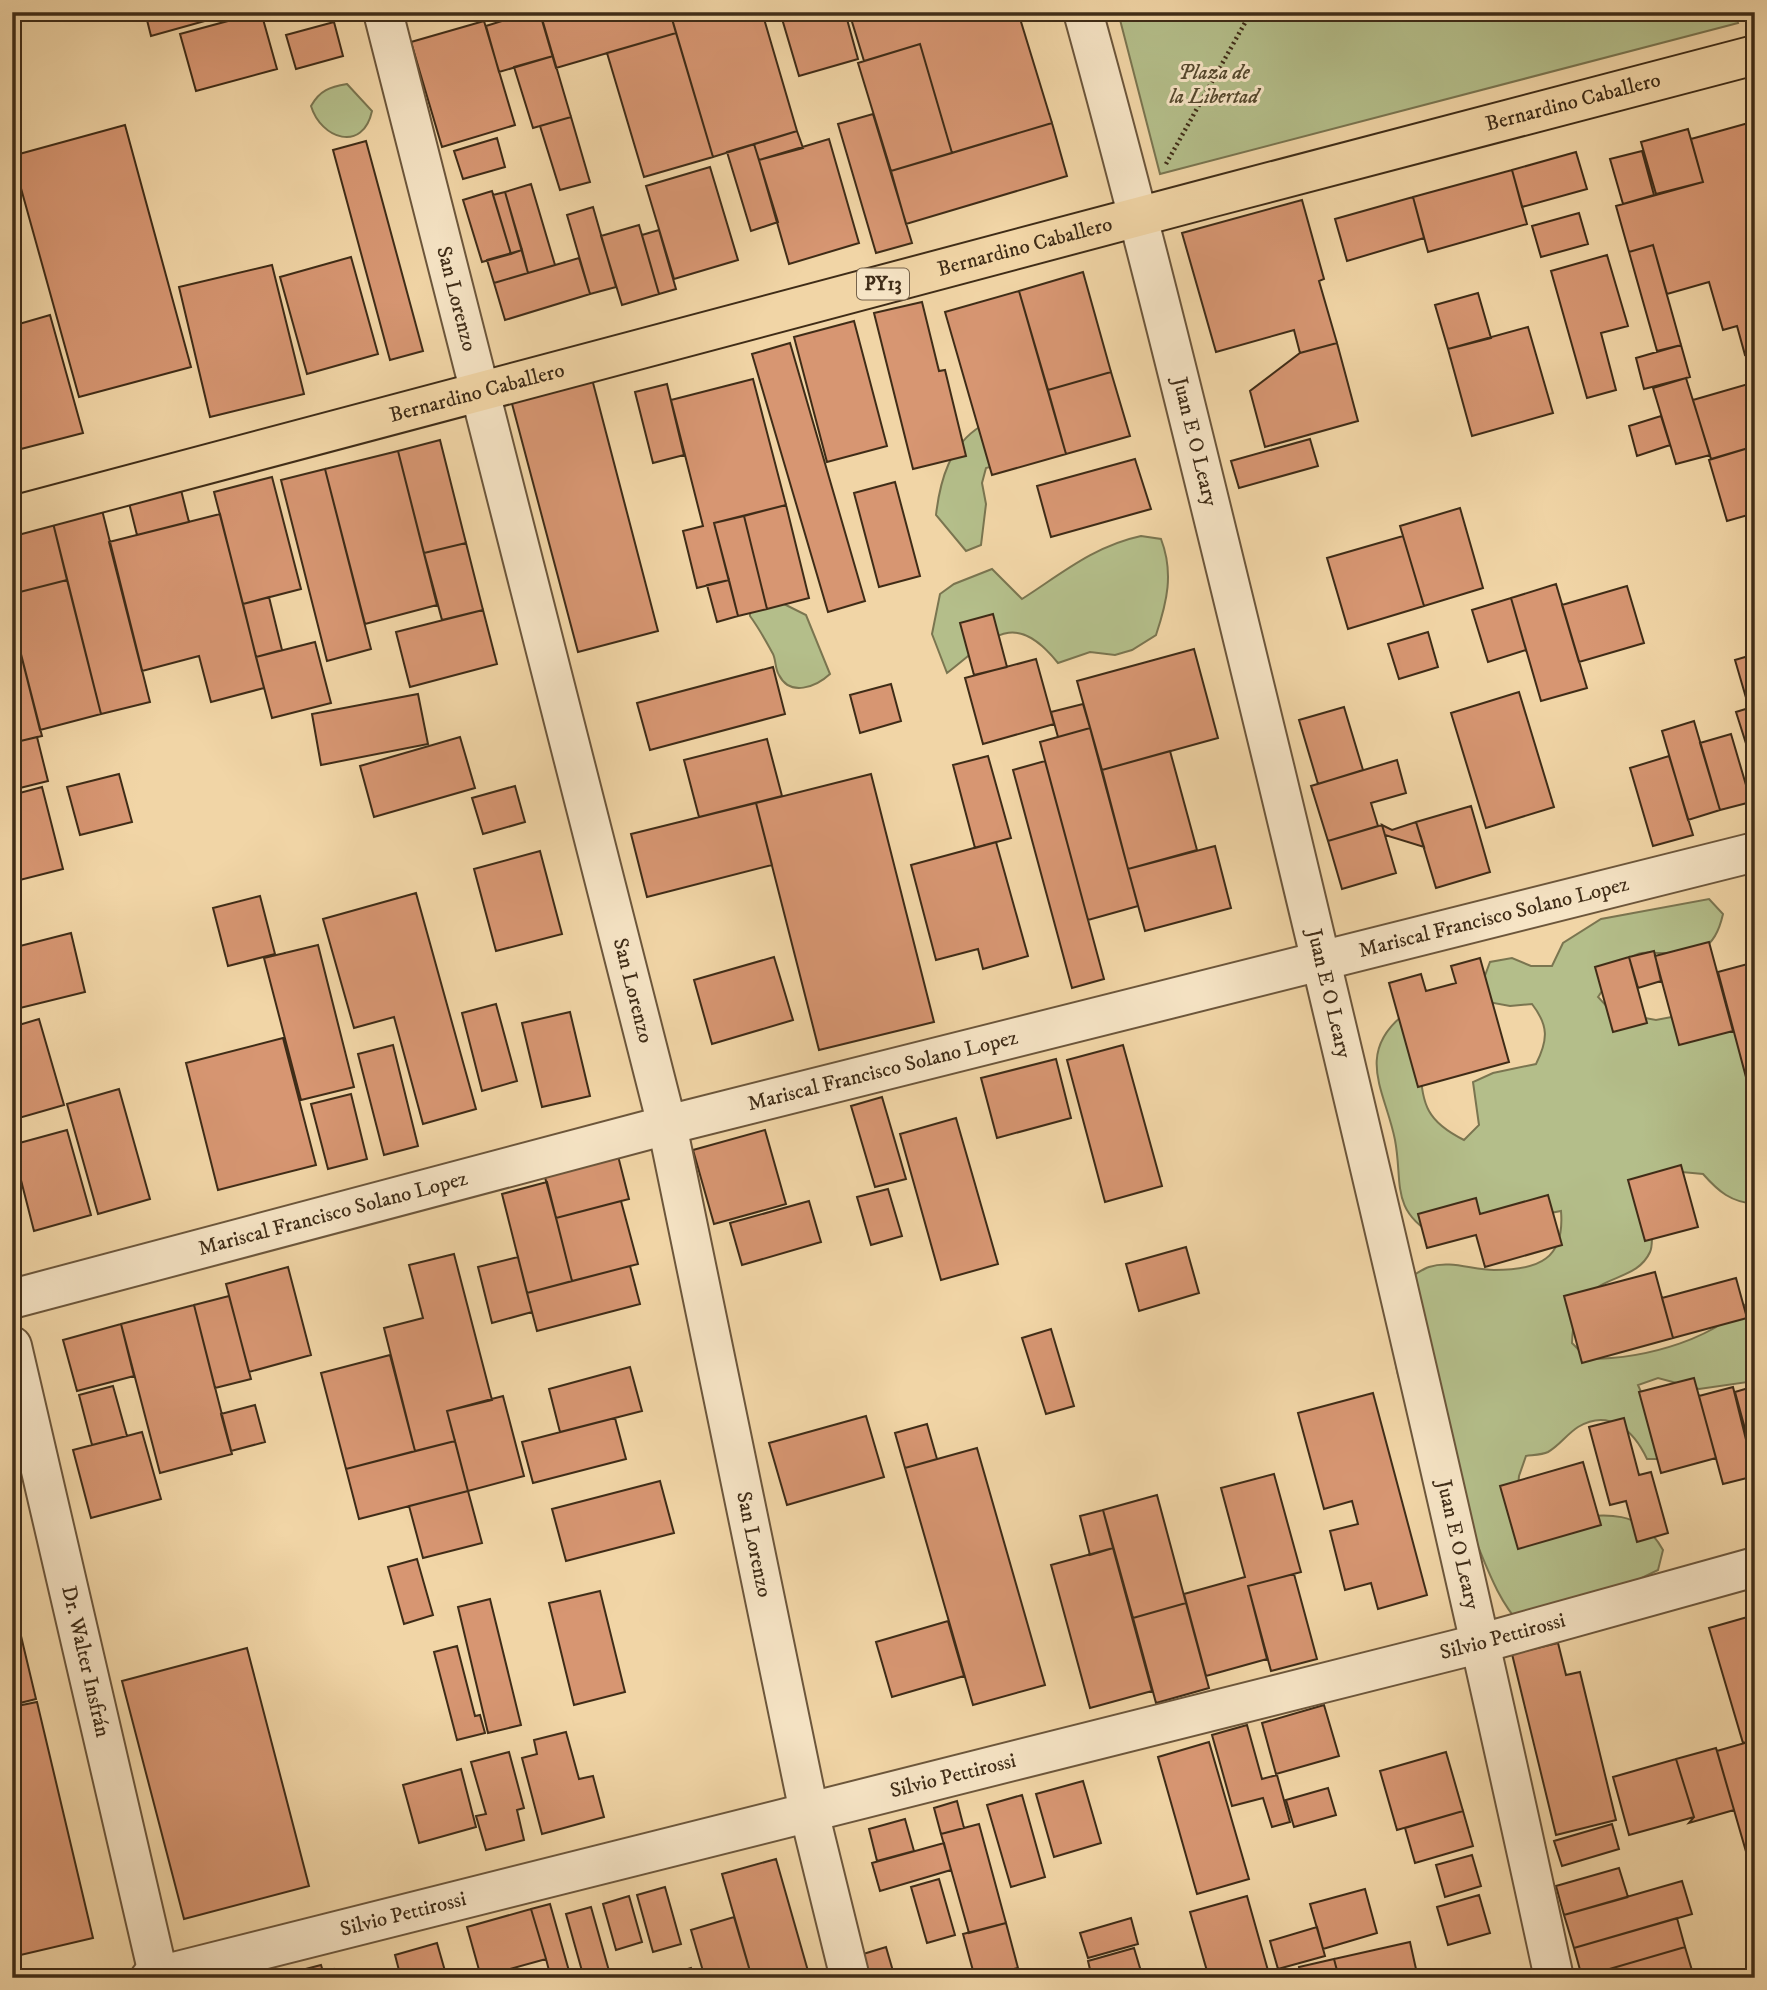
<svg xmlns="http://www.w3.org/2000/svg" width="1767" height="1990" viewBox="0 0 1767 1990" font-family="'IM FELL DW Pica',serif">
  <rect width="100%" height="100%" fill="#f1d5a6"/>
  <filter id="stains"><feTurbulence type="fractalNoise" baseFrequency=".00286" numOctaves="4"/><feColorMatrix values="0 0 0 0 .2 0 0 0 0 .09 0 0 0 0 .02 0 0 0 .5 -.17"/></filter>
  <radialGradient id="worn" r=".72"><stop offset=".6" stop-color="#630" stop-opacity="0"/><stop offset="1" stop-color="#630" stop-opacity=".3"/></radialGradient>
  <path fill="#b4be8a" stroke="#7a7550" stroke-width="2" d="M1118 12H1735L1738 23 1160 174Z
    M347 84 372 111C363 153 321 139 311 106 320 90 330 87 347 84Z
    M981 426 1016 460 986 468 982 483 986 504 981 545 966 551 936 515C940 480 950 445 981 426Z
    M1141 536 1161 539C1174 573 1167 602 1156 635L1132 650 1115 655 1090 652 1058 663C1013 607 991 639 947 673L932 634 940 594 954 584 992 569 1022 599C1061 574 1094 546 1141 536Z
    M772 598 806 615 830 674C816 687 790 697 779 675 775 669 776 660 773 654 766 641 758 627 750 616V609Z
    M1709 899 1723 914C1714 954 1697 953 1660 953 1653 953 1644 951 1638 954 1619 961 1609 981 1598 997L1612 1012 1656 1020 1755 1001V1204C1731 1202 1719 1192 1703 1174L1682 1172C1672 1191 1660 1211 1653 1231 1651 1237 1653 1246 1650 1252 1633 1290 1574 1266 1572 1343L1588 1359C1643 1359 1721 1340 1755 1293V1381L1699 1389 1658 1378 1638 1385 1670 1459H1647C1634 1431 1610 1408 1578 1427 1567 1434 1559 1446 1548 1452 1542 1455 1533 1455 1526 1456L1519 1476 1517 1498 1550 1521C1596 1516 1637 1503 1663 1550L1658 1570 1601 1598 1521 1625C1494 1596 1484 1557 1467 1521 1442 1470 1404 1417 1395 1360 1391 1332 1403 1304 1410 1277 1416 1274 1423 1269 1429 1267 1450 1260 1473 1270 1494 1270 1539 1270 1565 1259 1561 1211L1434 1235C1390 1210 1403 1182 1395 1140 1386 1093 1355 1055 1402 1016 1407 1029 1416 1043 1418 1056 1424 1100 1420 1118 1464 1140L1479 1125 1473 1082 1493 1073 1536 1064C1548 1040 1549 1026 1532 1004L1510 1006 1488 1002 1483 981 1490 962 1512 958 1531 966H1552L1563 943 1601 919Z
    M335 1969 381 1978H336Z"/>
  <path fill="#d79672" stroke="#3f2c17" stroke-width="2" d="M145 12H237L151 36Z
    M261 12 277 69 196 91 180 34Z
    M531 12H540L553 56 499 72 486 26Z
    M559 12H670L676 33 556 68 541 17Z
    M670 12H762L797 131 713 157Z
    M780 12H845L858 59 799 76Z
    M849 12H1018L1052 123 952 153 920 44 864 61Z
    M484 21 515 125 442 147 411 42Z
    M334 22 343 56 296 69 286 35Z
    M676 33 713 157 644 177 607 53Z
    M920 44 952 153 891 171 858 63Z
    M553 56 571 117 533 128 514 67Z
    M873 114 912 243 876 253 838 124Z
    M571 117 590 182 560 190 540 126Z
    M1752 122 1755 133V353L1745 355 1737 326 1723 330 1709 282 1667 294 1653 245 1629 252 1616 206 1703 182 1691 139Z
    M1052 123 1067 176 906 224 891 171Z
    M125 125 191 367 79 397 12 156Z
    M1688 129 1703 182 1656 194 1641 142Z
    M797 131 803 148 759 160 754 144Z
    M497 138 505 167 463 179 454 151Z
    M829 139 859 243 789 264 759 160Z
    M366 141 423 351 390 360 333 150Z
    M754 144 778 222 751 231 727 152Z
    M1642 151 1654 195 1623 204 1610 159Z
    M1576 152 1587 189 1522 207 1512 170Z
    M710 167 738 260 674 279 646 186Z
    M1512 170 1527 224 1428 252 1413 197Z
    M531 184 555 265 528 273 505 192Z
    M492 191 511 254 482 262 463 200Z
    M505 192 522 250 511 254 493 195Z
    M1413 197 1424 238 1347 261 1335 219Z
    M1302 200 1324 279 1319 281 1337 343 1300 353 1294 330 1216 352 1182 233Z
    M593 207 616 287 590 294 567 215Z
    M1579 213 1588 244 1541 257 1532 226Z
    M639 225 659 294 622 305 601 236Z
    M659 230 676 289 659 294 642 235Z
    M1653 245 1681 345 1657 351 1629 252Z
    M522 250 528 273 494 283 487 260Z
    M1607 255 1628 326 1601 333 1616 390 1587 398 1551 271Z
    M351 257 378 354 307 374 280 277Z
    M579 258 590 294 505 320 494 283Z
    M272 265 304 394 210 417 179 287Z
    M1083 272 1111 372 1048 390 1019 291Z
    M1019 291 1066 454 992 475 945 312Z
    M1478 293 1491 338 1448 349 1435 305Z
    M922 302 939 371 945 370 966 456 913 469 874 313Z
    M50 315 83 433 17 450 12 432V326Z
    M854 321 887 446 827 462 794 337Z
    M1528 327 1553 413 1472 436 1448 349Z
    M790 343 865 601 828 612 752 354Z
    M1337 343 1358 421 1265 447 1250 391 1300 353Z
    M1681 345 1690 377 1644 389 1636 358Z
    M1111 372 1130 436 1066 454 1048 390Z
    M1686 378 1710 455 1676 464 1653 388Z
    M592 379 658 631 578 652 511 400Z
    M753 379 786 505 714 523 729 580 697 588 683 531 703 526 671 400Z
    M1755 382V446L1711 459 1693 400Z
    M667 384 684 455 653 463 635 392Z
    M1661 416 1670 445 1637 456 1629 426Z
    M1310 439 1318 466 1239 488 1231 461Z
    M440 440 466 543 424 553 398 451Z
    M1755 446V513L1727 521 1709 460Z
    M398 451 437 605 365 624 325 469Z
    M1135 459 1151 509 1051 537 1037 486Z
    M325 469 371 649 327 661 281 480Z
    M272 477 301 589 243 604 214 492Z
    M895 482 920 576 879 587 854 493Z
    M181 490 189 522 137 535 129 503Z
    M786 505 809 598 767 609 744 516Z
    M1460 508 1483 588 1424 606 1400 526Z
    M102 510 150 702 101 714 53 523Z
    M220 514 264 688 211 702 199 656 142 671 109 542Z
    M744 516 767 609 738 616 714 523Z
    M53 523 67 580 12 594V533Z
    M1403 536 1424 606 1348 629 1327 558Z
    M466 543 483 610 442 620 424 553Z
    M67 580 101 714 40 730 12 619V594Z
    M729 580 738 616 717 622 707 585Z
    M1556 584 1587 688 1541 701 1511 598Z
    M1627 586 1644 643 1579 662 1562 605Z
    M269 597 282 650 256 657 243 604Z
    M1511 598 1526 650 1488 662 1472 610Z
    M483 610 497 664 410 687 396 632Z
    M993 614 1007 667 974 675 960 623Z
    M12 619 42 736 12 743Z
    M1428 632 1438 667 1399 679 1388 644Z
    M315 642 331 703 272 718 256 657Z
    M1194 649 1218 738 1102 770 1077 681Z
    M1755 654V706L1749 708 1735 660Z
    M1036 659 1054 724 983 744 965 678Z
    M773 667 785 714 650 750 637 703Z
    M891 684 901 721 860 733 850 695Z
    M1519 692 1554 807 1486 828 1451 713Z
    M418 694 428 744 321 765 312 714Z
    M1083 704 1090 728 1058 737 1051 712Z
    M1755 706V772L1736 712Z
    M1344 707 1363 770 1318 784 1299 720Z
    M1694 721 1720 810 1688 820 1662 731Z
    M1090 728 1138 906 1088 920 1040 742Z
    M1731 734 1751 802 1720 810 1700 743Z
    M37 737 48 781 12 790V743Z
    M460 737 475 788 374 817 360 766Z
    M767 739 782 796 699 817 684 760Z
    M1170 751 1197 850 1128 869 1102 770Z
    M988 756 1011 838 975 848 953 765Z
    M1669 756 1693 835 1653 846 1630 768Z
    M1397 760 1406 793 1371 803 1378 826 1328 841 1311 786Z
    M1045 761 1104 979 1072 988 1013 770Z
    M119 774 132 822 80 835 67 787Z
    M871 774 934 1022 819 1050 756 803Z
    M515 786 525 822 483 834 472 798Z
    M42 787 63 869 12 882V795Z
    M756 803 772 865 647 897 631 834Z
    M1471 806 1490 872 1436 888 1416 822Z
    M1416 822 1424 847 1385 835 1382 825 1392 830Z
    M1382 825 1396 873 1342 889 1328 841Z
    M996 842 1028 956 983 969 978 949 936 960 911 865Z
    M1215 846 1231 908 1145 931 1128 869Z
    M540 851 562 934 496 951 474 869Z
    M416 893 476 1109 423 1124 394 1017 354 1028 323 919Z
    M260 896 275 954 228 966 213 908Z
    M71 933 85 992 12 1010V948Z
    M1709 942 1733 1031 1679 1045 1655 956Z
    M318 945 354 1087 301 1100 264 958Z
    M1654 951 1661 981 1638 988 1629 957Z
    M774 957 793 1020 712 1044 694 980Z
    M1629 957 1647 1023 1613 1032 1595 967Z
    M1480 958 1509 1062 1418 1087 1389 983 1421 974 1426 991 1456 983 1451 966Z
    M1755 962V1111L1718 972Z
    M496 1004 517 1081 482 1091 462 1013Z
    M570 1012 590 1096 542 1107 522 1023Z
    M39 1019 64 1105 12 1120V1027Z
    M283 1038 316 1165 218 1190 186 1063Z
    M393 1045 418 1146 384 1155 358 1054Z
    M1123 1045 1162 1186 1105 1202 1067 1060Z
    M1056 1059 1071 1118 997 1138 981 1078Z
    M119 1089 150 1199 98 1214 67 1104Z
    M351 1094 367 1159 328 1169 311 1104Z
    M882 1097 906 1179 875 1187 851 1106Z
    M956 1118 998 1264 941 1280 900 1134Z
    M67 1130 91 1215 34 1231 12 1145Z
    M765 1130 786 1204 714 1224 693 1150Z
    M617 1152 629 1199 556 1218 543 1170Z
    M1681 1165 1698 1227 1645 1241 1628 1180Z
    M547 1182 572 1281 527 1293 502 1194Z
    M888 1189 902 1236 871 1245 857 1197Z
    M1548 1195 1562 1245 1485 1267 1476 1235 1427 1248 1418 1214 1476 1198 1480 1214Z
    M621 1201 638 1264 572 1281 556 1218Z
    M809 1201 821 1242 742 1265 730 1223Z
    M1186 1247 1199 1293 1139 1311 1126 1264Z
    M454 1254 492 1400 447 1411 455 1441 415 1451 384 1328 423 1318 409 1265Z
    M518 1257 532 1312 492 1323 478 1267Z
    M630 1266 640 1304 537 1331 527 1293Z
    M288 1267 311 1355 249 1372 226 1284Z
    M1655 1272 1673 1338 1582 1363 1564 1296Z
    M1736 1278 1747 1318 1673 1338 1662 1298Z
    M229 1296 251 1379 215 1388 194 1305Z
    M194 1305 232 1454 160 1473 121 1324Z
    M121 1324 134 1376 77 1391 63 1340Z
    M1051 1329 1074 1406 1046 1414 1022 1338Z
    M390 1355 415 1451 346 1469 321 1373Z
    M630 1367 642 1411 560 1432 549 1389Z
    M1694 1378 1716 1458 1661 1473 1639 1392Z
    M113 1386 127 1436 92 1445 79 1395Z
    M1755 1386V1461L1754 1462 1735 1392Z
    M1733 1387 1755 1476 1723 1484 1699 1396Z
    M1373 1393 1427 1595 1378 1609 1371 1583 1345 1590 1330 1531 1358 1524 1352 1501 1324 1509 1298 1413Z
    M503 1396 524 1476 468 1491 447 1411Z
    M255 1405 265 1442 231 1451 221 1414Z
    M866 1416 884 1477 787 1505 769 1443Z
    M615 1418 626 1459 533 1483 522 1442Z
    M1624 1418 1639 1475 1651 1472 1668 1533 1637 1542 1626 1501 1610 1505 1589 1427Z
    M927 1424 937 1459 905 1468 895 1433Z
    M142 1432 161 1499 91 1518 73 1450Z
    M455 1441 468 1491 359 1519 346 1469Z
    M977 1448 1045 1685 973 1705 905 1468Z
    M1583 1462 1601 1525 1518 1549 1500 1486Z
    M1274 1474 1301 1572 1248 1586 1267 1659 1206 1676 1184 1594 1245 1577 1221 1488Z
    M660 1481 674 1533 566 1561 552 1509Z
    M468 1491 482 1543 423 1558 409 1506Z
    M1157 1495 1186 1603 1133 1618 1103 1510Z
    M1103 1510 1113 1548 1090 1555 1080 1516Z
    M1113 1548 1152 1691 1090 1708 1051 1565Z
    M417 1559 433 1615 404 1624 388 1567Z
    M1294 1574 1317 1659 1271 1671 1248 1586Z
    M600 1591 625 1692 574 1705 549 1603Z
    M490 1599 521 1725 488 1733 458 1607Z
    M1186 1603 1209 1688 1156 1703 1133 1618Z
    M1751 1616 1755 1630V1740L1743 1743 1709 1628Z
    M948 1621 964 1676 892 1697 876 1642Z
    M21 1636 36 1699 12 1705V1638Z
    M1558 1643 1566 1675 1580 1672 1616 1820 1556 1835 1512 1654Z
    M457 1646 475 1716 480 1715 485 1733 457 1740 434 1652Z
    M247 1648 309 1886 184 1919 122 1681Z
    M37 1702 93 1938 12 1957V1707Z
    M1324 1705 1339 1756 1276 1774 1262 1723Z
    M1247 1725 1262 1779 1277 1775 1290 1822 1272 1827 1263 1798 1232 1806 1212 1735Z
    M566 1732 579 1779 593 1776 604 1817 542 1834 522 1758 537 1754 534 1740Z
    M1755 1740V1860L1749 1862 1717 1751Z
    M1209 1742 1249 1879 1197 1894 1158 1757Z
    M1716 1748 1734 1810 1689 1823 1694 1817 1676 1759Z
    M509 1752 524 1808 517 1810 524 1840 486 1850 476 1816 486 1814 471 1762Z
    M1446 1752 1463 1811 1397 1830 1380 1771Z
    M1676 1759 1694 1817 1629 1835 1613 1777Z
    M461 1769 476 1827 419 1843 403 1785Z
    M1083 1781 1101 1843 1054 1857 1036 1794Z
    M1328 1788 1336 1815 1294 1827 1286 1800Z
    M1022 1795 1045 1877 1011 1887 987 1805Z
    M957 1801 964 1828 941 1834 934 1808Z
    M1463 1811 1473 1846 1415 1863 1405 1828Z
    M905 1819 914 1851 877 1861 869 1829Z
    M979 1824 1006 1923 969 1933 941 1834Z
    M1612 1824 1619 1849 1562 1866 1554 1841Z
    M944 1843 951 1870 880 1891 872 1863Z
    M1472 1855 1481 1886 1445 1897 1436 1865Z
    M776 1859 810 1978H752L722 1874Z
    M1619 1868 1628 1897 1564 1915 1556 1886Z
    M939 1879 955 1935 927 1943 911 1887Z
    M1682 1881 1692 1914 1574 1948 1564 1915Z
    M665 1887 681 1944 653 1952 637 1895Z
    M1365 1889 1377 1933 1323 1949 1310 1904Z
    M1479 1895 1490 1933 1448 1945 1437 1907Z
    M629 1896 642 1942 616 1950 603 1904Z
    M1247 1896 1269 1974 1255 1978H1209L1190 1912Z
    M550 1904 571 1978H551L546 1959 531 1909Z
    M591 1907 611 1978H584L566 1914Z
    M531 1909 546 1959 481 1977 467 1927Z
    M734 1917 752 1978H705L691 1930Z
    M1131 1918 1138 1944 1088 1958 1080 1933Z
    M1677 1918 1685 1947 1582 1977 1574 1948Z
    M1006 1923 1018 1968 975 1978 963 1934Z
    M1317 1927 1325 1956 1278 1969 1270 1941Z
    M1410 1942 1418 1978H1339L1334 1959Z
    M437 1943 447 1978H401L395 1955Z
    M886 1947 895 1978H866L860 1955Z
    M1685 1947 1694 1977 1583 1978 1582 1977Z
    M1134 1948 1143 1978H1092L1088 1961Z
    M1334 1959 1339 1978H1301L1299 1967Z
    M321 1965 325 1978H271Z
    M691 1968 694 1978H657Z"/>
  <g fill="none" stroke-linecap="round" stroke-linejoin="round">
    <g stroke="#6c563b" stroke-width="42">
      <g id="street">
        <path id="s1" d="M383 12 667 1125 809 1812 850 1978"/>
        <path id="s2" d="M1083 12C1153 264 1213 517 1275 770 1372 1172 1467 1574 1554 1978"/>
        <path id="s3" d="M12 1299 667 1125 1755 852"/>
        <path id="s4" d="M12 1346 159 1978"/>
        <path id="s5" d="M150 1978 1482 1643 1755 1567"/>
      </g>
    </g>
    <g stroke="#3f2c17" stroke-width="42">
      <g id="highway">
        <path id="s6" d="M12 516C593 364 1173 205 1755 55"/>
      </g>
    </g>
    <path stroke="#3f2c17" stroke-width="4.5" stroke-dasharray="2 3.5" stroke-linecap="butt" d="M1721 12 1732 19
      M1166 164 1251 12"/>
    <use href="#street" stroke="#f6e4c5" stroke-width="38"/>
    <use href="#highway" stroke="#f1d5a6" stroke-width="38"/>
  </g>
  <g text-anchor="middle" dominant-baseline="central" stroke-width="6" stroke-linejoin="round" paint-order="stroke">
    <rect fill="#f6e4c5" stroke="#76634b" stroke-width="2" x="857" y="268.5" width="52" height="31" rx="5"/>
    <g font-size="19" font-weight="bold" fill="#3f2c17">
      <text x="883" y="284">PY13</text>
    </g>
    <g font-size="21" font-style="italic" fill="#56492e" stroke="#f6e4c5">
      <text x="1214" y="73">Plaza de<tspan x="1214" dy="24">la Libertad</tspan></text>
    </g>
    <g font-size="21" fill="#3f2c17" stroke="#f6e4c5">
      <text stroke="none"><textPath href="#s6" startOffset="1615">Bernardino Caballero</textPath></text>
      <text stroke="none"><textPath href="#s6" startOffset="1048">Bernardino Caballero</textPath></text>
      <text stroke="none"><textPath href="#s1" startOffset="296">San Lorenzo</textPath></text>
      <text stroke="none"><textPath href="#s6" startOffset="481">Bernardino Caballero</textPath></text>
      <text stroke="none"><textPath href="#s2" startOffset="444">Juan E O Leary</textPath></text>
      <text stroke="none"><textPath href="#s3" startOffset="1530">Mariscal Francisco Solano Lopez</textPath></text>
      <text stroke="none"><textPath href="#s1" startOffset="1010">San Lorenzo</textPath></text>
      <text stroke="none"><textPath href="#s2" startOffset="1012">Juan E O Leary</textPath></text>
      <text stroke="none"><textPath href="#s3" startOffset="900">Mariscal Francisco Solano Lopez</textPath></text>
      <text stroke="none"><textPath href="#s3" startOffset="332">Mariscal Francisco Solano Lopez</textPath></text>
      <text stroke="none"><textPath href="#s2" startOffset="1578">Juan E O Leary</textPath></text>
      <text stroke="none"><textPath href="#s1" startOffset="1577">San Lorenzo</textPath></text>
      <text stroke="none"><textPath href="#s5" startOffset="1395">Silvio Pettirossi</textPath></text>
      <text stroke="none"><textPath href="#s4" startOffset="324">Dr. Walter Insfrán</textPath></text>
      <text stroke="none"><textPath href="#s5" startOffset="828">Silvio Pettirossi</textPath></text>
      <text stroke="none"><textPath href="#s5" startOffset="261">Silvio Pettirossi</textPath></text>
    </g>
  </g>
  <rect width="1767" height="1990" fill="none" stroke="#f1d5a6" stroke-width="42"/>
  <rect x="14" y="14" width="1739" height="1962" fill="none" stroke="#3f2c17" stroke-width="3.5"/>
  <rect x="21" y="21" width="1725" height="1948" fill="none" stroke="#3f2c17" stroke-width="2"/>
  <rect width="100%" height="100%" filter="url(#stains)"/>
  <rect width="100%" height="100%" fill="url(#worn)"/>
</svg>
